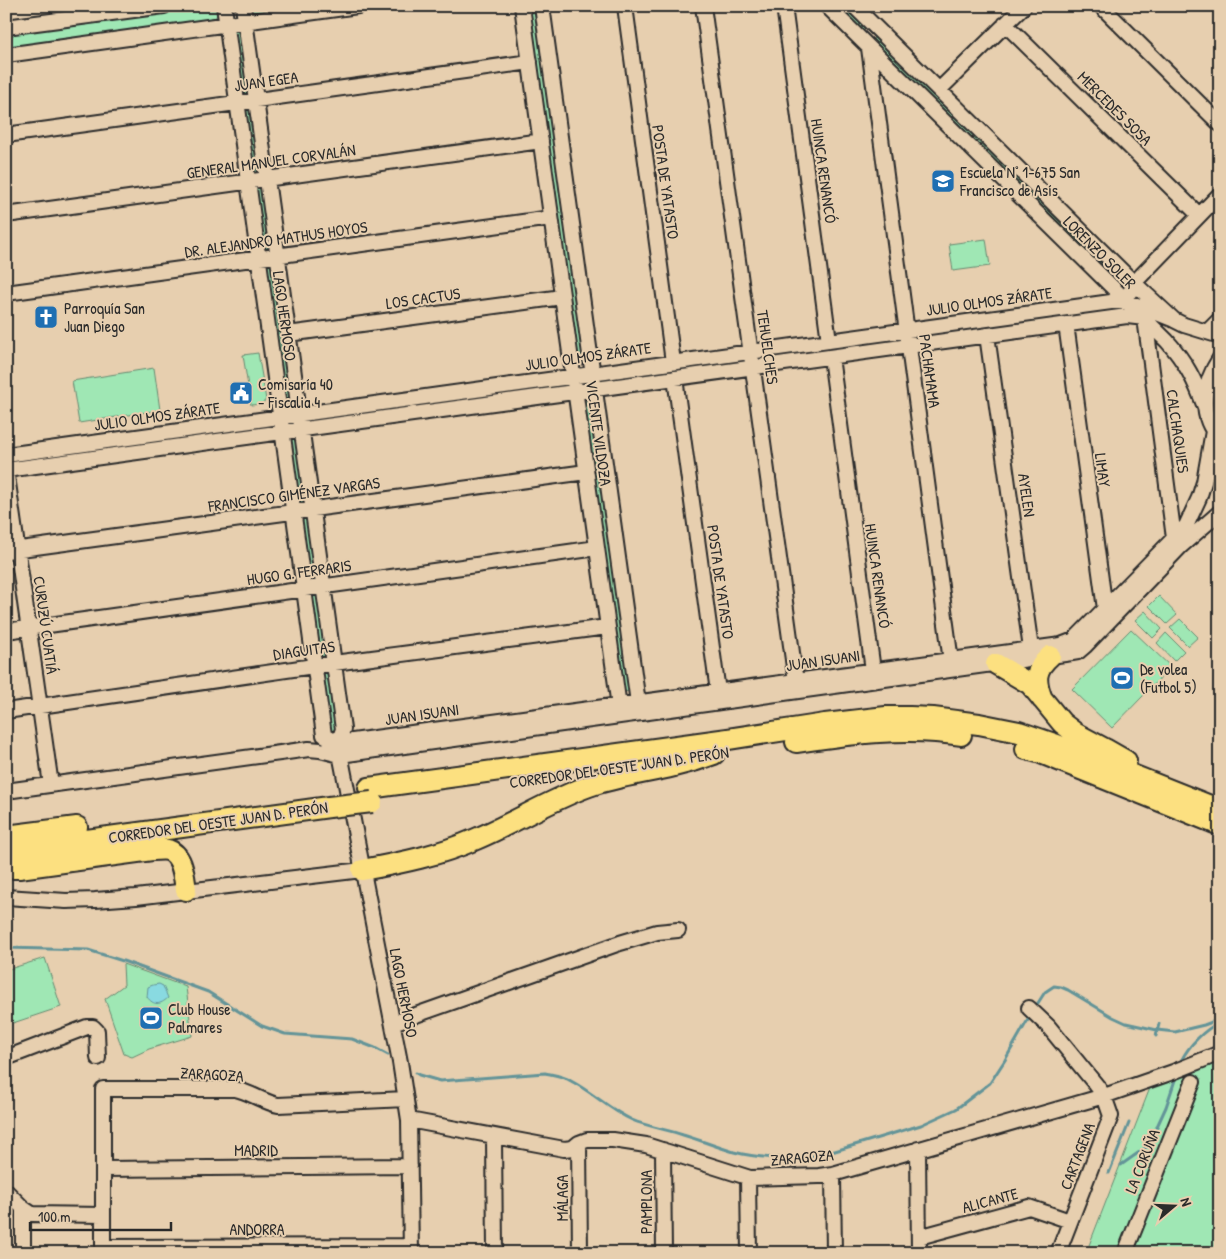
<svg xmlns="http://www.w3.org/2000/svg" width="1226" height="1259" viewBox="0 0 1226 1259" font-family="'Patrick Hand',sans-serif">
  <rect width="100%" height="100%" fill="#e7cfaf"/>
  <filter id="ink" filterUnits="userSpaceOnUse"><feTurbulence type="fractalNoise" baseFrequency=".02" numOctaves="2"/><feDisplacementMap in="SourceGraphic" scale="10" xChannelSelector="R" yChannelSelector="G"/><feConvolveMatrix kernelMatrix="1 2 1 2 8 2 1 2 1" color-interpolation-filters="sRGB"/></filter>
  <g filter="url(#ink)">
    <path fill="#9fe7b4" stroke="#658970" d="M204 6H215L217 9 218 14 214 19 6 49V34Z
      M247 6H314L253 14 250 13Z
      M528 6H535L584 361 578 362Z
      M835 6H844L865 27 861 32Z
      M239 31 248 93 242 94 233 32Z
      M875 36 1121 279 1117 285 872 41Z
      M250 109 259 171 253 172 244 110Z
      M256 186H261L269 250H265Z
      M986 239 990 266 953 271 949 244Z
      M266 264H272L291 404 285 405Z
      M1117 306 1121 308 1119 311 917 339 915 336Z
      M897 338V341L760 361 758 358 759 356Z
      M258 353 266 400 261 404 251 405 243 355Z
      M740 358 741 363 607 382 605 380V378Z
      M154 368 160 410 79 423 72 381Z
      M560 382V388L308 423 306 419Z
      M584 401H589L629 691 624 692Z
      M275 423V427L13 463 12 461Z
      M296 438 304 501 298 502 290 439Z
      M301 517H306L315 580 309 581Z
      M317 594 325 658 319 659 311 595Z
      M1159 596 1177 615 1167 624 1149 606Z
      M1145 611 1162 629 1153 638 1135 620Z
      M1180 619 1198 637 1188 646 1170 628Z
      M1131 629 1171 667 1112 728 1072 689Z
      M1166 633 1184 651 1174 661 1157 643Z
      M327 673 336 732 330 733 322 674Z
      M45 958 61 1007 13 1023 6 1001V970Z
      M123 964 186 987 192 1036 149 1049 132 1057 124 1054 105 999 124 985Z
      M1220 1060V1253H1086L1150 1088Z"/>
    <path fill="#89dae1" stroke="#639498" d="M159 984 163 986 168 998C160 1005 154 1006 147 997L148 987 153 985Z"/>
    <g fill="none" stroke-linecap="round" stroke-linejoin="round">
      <path stroke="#639498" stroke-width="3" d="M6 948 88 950 123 961 208 992 262 1026 285 1034 352 1039 375 1048 388 1055
        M1036 1006 1045 992 1054 986 1061 987 1068 990 1113 1017 1126 1023 1157 1030 1175 1032 1204 1025 1220 1019
        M1156 1036 1159 1024
        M1181 1061C1189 1045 1204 1030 1220 1022
        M416 1073 419 1075 440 1081 545 1073C554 1075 563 1076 571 1081 592 1092 610 1110 632 1120 646 1126 668 1130 683 1135 700 1140 717 1147 734 1152 761 1159 797 1160 825 1154L921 1125 956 1109 990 1083 1005 1060 1029 1018
        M1121 1165 1148 1146 1166 1107 1176 1077
        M1109 1173 1129 1123"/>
      <g stroke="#2b2b2b" stroke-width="18">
        <path id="minor" d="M224 6 324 735 338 743
          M243 6 343 729 338 743 400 1062 409 1120 411 1253
          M522 6 620 714
          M542 6 639 710
          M625 6 673 362
          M703 6 797 689
          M784 6 829 341
          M827 6 1167 341C1186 362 1195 381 1205 407
          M854 6 1134 283 1174 320 1184 325 1220 336
          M1101 6 1220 124
          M1005 24 1199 215
          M6 27 164 6
          M869 48 952 669
          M6 55 358 6
          M939 90 1024 6
          M6 135 530 62
          M6 215 541 141
          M1130 292 1134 283 1220 194
          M6 293 551 218
          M1145 318 1174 538 1179 543
          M1066 324 1105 609 1109 615
          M1207 332 1220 319
          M288 334 562 297
          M987 335 1032 656
          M831 357 874 678
          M675 378 719 699
          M1219 438C1197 415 1204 382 1220 358
          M6 455 1111 302H1126L1137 305 1172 319
          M6 469 51 785
          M6 470 1127 316 1145 318
          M6 551 586 472
          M6 631 597 548
          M6 711 334 663 607 627
          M330 746 338 743 1061 645 1074 640 1186 526 1199 498 1204 482 1213 431
          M6 791 309 749 320 750 340 755 1072 653 1078 652 1085 646 1181 546 1220 512
          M6 897 66 901 95 900 136 897 362 870
          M1029 1008 1048 1026 1097 1086 1104 1096 1111 1116 1058 1253
          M393 1023 620 943 657 932 678 930
          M6 1058 87 1027H93L97 1031 98 1058
          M409 1120 564 1149 573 1148 579 1143 587 1140H613L646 1145 750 1178 819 1176 833 1174 1104 1096 1173 1072 1220 1053
          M494 1136 495 1253
          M579 1143 580 1253
          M918 1149 919 1253
          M663 1150 664 1253
          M103 1169 410 1166
          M833 1174 834 1253
          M748 1178 749 1253
          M6 1191 23 1208 32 1214 103 1215
          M23 1208V1253
          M919 1237 1029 1207 1070 1221
          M103 1247 411 1246
          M103 1253V1089H235C250 1092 263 1102 278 1105L406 1099
          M1125 1253 1193 1082"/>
      </g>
      <g stroke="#2b2b2b" stroke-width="24">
        <path id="highway" d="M996 664 1030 684 1062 723 1075 733 1105 749 1126 761
          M1042 699C1035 681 1034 670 1050 656
          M796 742C851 734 906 726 961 735
          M1026 749 1041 753 1220 825
          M369 788 728 739 825 724 886 717H910L933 718 979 724 1019 732 1057 745 1220 810
          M6 836 77 827
          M6 851 329 807
          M6 868H19L152 850C157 850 163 849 168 850 183 855 184 877 186 890
          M362 870C401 863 440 855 476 839 514 823 550 800 589 786 617 776 646 773 674 766 688 763 701 759 714 754"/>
      </g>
      <use href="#minor" stroke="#e7cfaf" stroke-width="14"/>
      <use href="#highway" stroke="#fce080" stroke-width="20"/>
      <g stroke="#2b2b2b" stroke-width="24" stroke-linecap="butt">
        <path id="highway-bridge" d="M329 807 372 802"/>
      </g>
      <use href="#highway-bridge" stroke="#fce080" stroke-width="20"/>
    </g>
  </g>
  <defs>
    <g id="school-square" transform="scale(1.25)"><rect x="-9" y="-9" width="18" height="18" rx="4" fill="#1f6fb2" stroke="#e7cfaf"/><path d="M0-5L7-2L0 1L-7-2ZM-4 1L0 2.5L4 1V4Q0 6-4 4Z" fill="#fff"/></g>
    <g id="church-square" transform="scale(1.25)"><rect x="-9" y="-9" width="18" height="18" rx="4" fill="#1f6fb2" stroke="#e7cfaf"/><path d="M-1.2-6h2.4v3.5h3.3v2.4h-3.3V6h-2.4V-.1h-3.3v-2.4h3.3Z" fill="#fff"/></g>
    <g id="civic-square" transform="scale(1.25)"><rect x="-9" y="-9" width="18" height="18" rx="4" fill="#1f6fb2" stroke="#e7cfaf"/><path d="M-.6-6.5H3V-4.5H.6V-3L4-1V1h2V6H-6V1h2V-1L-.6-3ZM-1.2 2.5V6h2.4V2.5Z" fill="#fff"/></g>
    <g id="stadium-square" transform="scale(1.25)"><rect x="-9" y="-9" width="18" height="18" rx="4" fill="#1f6fb2" stroke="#e7cfaf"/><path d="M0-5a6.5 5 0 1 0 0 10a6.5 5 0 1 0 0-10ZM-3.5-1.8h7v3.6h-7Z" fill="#fff"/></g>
  </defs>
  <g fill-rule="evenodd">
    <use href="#school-square" x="943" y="181"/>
    <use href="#church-square" x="46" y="317"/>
    <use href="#civic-square" x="241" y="393"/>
    <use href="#stadium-square" x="1122" y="678"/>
    <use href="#stadium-square" x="151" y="1018"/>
  </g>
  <g text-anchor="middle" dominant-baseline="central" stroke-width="4" stroke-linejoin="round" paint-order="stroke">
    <g font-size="16" fill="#2b2b2b" stroke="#e7cfaf">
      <text transform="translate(266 81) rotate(-8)">JUAN EGEA</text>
      <text transform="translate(1115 108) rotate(45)">MERCEDES SOSA</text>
      <text transform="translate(271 161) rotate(-8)">GENERAL MANUEL CORVALÁN</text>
      <text transform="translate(824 171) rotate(82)">HUINCA RENANCÓ</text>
      <text transform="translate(666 182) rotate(82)">POSTA DE YATASTO</text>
      <text transform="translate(276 239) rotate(-8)">DR. ALEJANDRO MATHUS HOYOS</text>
      <text transform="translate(1100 252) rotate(45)">LORENZO SOLER</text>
      <text transform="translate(423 298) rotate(-8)">LOS CACTUS</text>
      <text transform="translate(989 301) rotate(-8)">JULIO OLMOS ZÁRATE</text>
      <text transform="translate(285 316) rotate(82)">LAGO HERMOSO</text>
      <text transform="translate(768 347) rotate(82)">TEHUELCHES</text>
      <text transform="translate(588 356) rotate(-8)">JULIO OLMOS ZÁRATE</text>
      <text transform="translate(930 371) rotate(82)">PACHAMAMA</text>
      <text transform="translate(157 416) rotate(-8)">JULIO OLMOS ZÁRATE</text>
      <text transform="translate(1178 431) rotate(82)">CALCHAQUIES</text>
      <text transform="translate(599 433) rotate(82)">VICENTE VILDOZA</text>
      <text transform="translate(1103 470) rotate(82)">LIMAY</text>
      <text transform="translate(294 494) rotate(-8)">FRANCISCO GIMÉNEZ VARGAS</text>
      <text transform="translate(1027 495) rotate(82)">AYELEN</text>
      <text transform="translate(299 572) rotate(-8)">HUGO G. FERRARIS</text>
      <text transform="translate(878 576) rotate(82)">HUINCA RENANCÓ</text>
      <text transform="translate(721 582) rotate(82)">POSTA DE YATASTO</text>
      <text transform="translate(46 625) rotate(82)">CURUZÚ CUATIÁ</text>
      <text transform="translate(304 650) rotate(-8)">DIAGUITAS</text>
      <text transform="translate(823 660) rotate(-8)">JUAN ISUANI</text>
      <text transform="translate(422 714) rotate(-8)">JUAN ISUANI</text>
      <text transform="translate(619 767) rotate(-8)">CORREDOR DEL OESTE JUAN D. PERÓN</text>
      <text transform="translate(218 822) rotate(-8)">CORREDOR DEL OESTE JUAN D. PERÓN</text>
      <text transform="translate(404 993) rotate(79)">LAGO HERMOSO</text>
      <text transform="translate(212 1074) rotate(3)">ZARAGOZA</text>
      <text x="256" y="1150">MADRID</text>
      <text transform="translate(1077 1156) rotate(-69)">CARTAGENA</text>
      <text transform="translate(802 1157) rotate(-5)">ZARAGOZA</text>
      <text transform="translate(1142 1161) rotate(-68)">LA CORUÑA</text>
      <text transform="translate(562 1198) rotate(-90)">MÁLAGA</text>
      <text transform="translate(990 1200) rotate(-15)">ALICANTE</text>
      <text transform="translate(646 1202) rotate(-90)">PAMPLONA</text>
      <text x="257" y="1229">ANDORRA</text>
    </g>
    <g font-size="16" fill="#2b2b2b" stroke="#e7cfaf" text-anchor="start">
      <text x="960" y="172">Escuela N° 1-675 San<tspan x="960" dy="18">Francisco de Asís</tspan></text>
      <text x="64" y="308">Parroquía San<tspan x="64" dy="18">Juan Diego</tspan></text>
      <text x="258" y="384">Comisaría 40<tspan x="258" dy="18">- Fiscalia 4</tspan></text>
      <text x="1140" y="669">De volea<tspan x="1140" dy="18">(Futbol 5)</tspan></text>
      <text x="168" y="1009">Club House<tspan x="168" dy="18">Palmares</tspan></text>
    </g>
  </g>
  <rect width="1226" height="1259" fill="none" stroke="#e7cfaf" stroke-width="25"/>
  <rect x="12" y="12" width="1201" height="1234" fill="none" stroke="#2b2b2b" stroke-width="2" filter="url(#ink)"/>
  <g transform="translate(1174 1206) rotate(71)" stroke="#e7cfaf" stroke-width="4" paint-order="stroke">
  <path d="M0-4L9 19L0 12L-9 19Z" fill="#2b2b2b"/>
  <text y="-8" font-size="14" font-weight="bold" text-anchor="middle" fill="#2b2b2b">N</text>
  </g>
  <path d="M30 1222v8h141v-8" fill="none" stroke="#2b2b2b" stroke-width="2.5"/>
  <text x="38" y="1222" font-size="15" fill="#2b2b2b" stroke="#e7cfaf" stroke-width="4" paint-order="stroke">100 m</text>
</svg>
